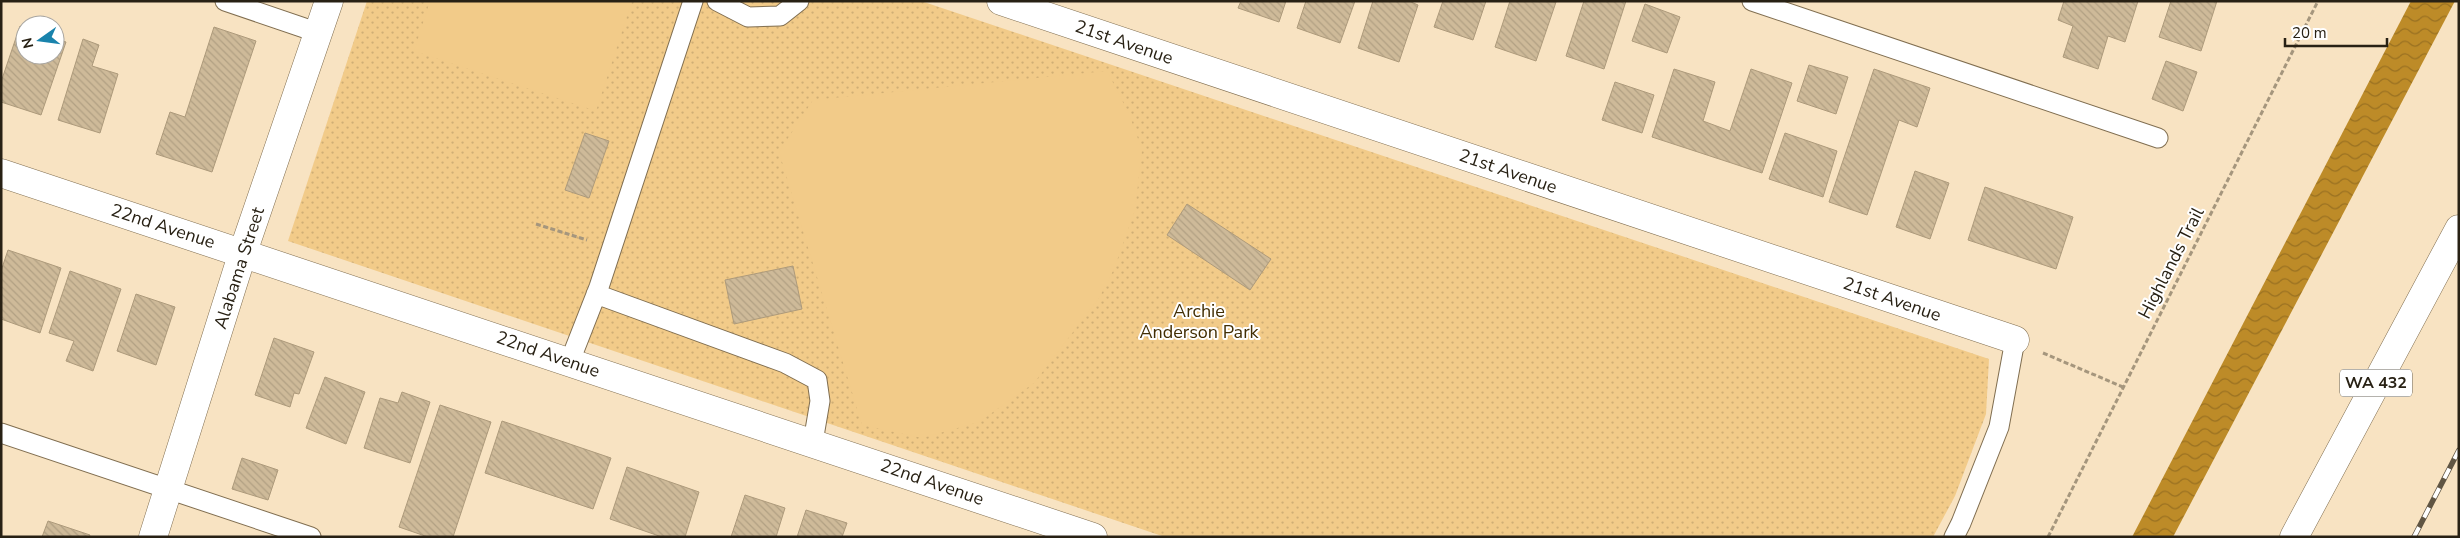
<svg xmlns="http://www.w3.org/2000/svg" width="2460" height="538" viewBox="0 0 2460 538" font-family="'Nunito Sans',sans-serif">
  <defs>
    <pattern id="grass-dots" width="8" height="8" patternUnits="userSpaceOnUse" patternTransform="scale(1.25)"><rect width="8" height="8" fill="#f2cb89"/><path d="M2 2h.1M6 6h.1" fill="none" stroke="#d0ae75" stroke-width="1.8" stroke-linecap="round"/></pattern>
    <pattern id="water-waves" width="16" height="10" patternUnits="userSpaceOnUse" patternTransform="scale(1.25)"><rect width="16" height="10" fill="#bd8b28"/><path d="M0 5q4-4 8 0t8 0" fill="none" stroke="#9a7121"/></pattern>
    <pattern id="building-back-hatch" width="6" height="6" patternUnits="userSpaceOnUse" patternTransform="scale(1.25)"><rect width="6" height="6" fill="#ceba99"/><path d="M-1 5l2 2M0 0l6 6M5-1l2 2" fill="none" stroke="#b1a083"/></pattern>
  </defs>
  <rect width="100%" height="100%" fill="#f8e3c2"/>
  <path fill="url(#grass-dots)" d="M367 1H921L1989 359 1986 414 1955 496 1933 537H1165L288 241Z"/>
  <path fill="#f2cb89" d="M430 1H632L596 111 414 51Z
    M1107 71 1129 114 1142 150 1135 210 1114 269 1099 298 1034 383 979 422 922 438 862 425 779 152 813 100Z"/>
  <path fill="url(#water-waves)" d="M2411 1H2455L2173 537H2132Z"/>
  <path fill="url(#building-back-hatch)" stroke="#ad9a7b" d="M1241 1H1286L1279 22 1238 8Z
    M1306 1H1355L1340 43 1297 28Z
    M1373 1H1409L1418 5 1399 62 1358 48Z
    M1443 1H1486L1473 40 1434 27Z
    M1510 1 1556 2 1536 61 1495 47Z
    M1584 1H1626L1604 69 1566 56Z
    M2064 1H2138L2125 42 2108 36 2098 69 2063 57 2073 26 2058 20Z
    M2171 1H2217L2201 51 2159 37Z
    M1645 4 1680 17 1667 53 1632 41Z
    M20 26 25 28V55H55V38L66 42 41 115 1 102V82Z
    M214 27 256 41 212 172 156 154 170 112 185 117Z
    M83 39 99 45 92 66 118 74 100 133 58 120Z
    M2166 61 2197 72 2183 111 2152 99Z
    M1809 65 1848 77 1836 114 1797 101Z
    M1674 69 1715 82 1703 121 1730 131 1751 69 1792 83 1762 173 1652 137Z
    M1874 69 1930 88 1917 127 1899 120 1867 215 1829 202Z
    M1615 82 1654 95 1642 133 1602 120Z
    M585 133 609 141 589 198 565 190Z
    M1785 133 1837 151 1823 197 1769 179Z
    M1915 171 1949 183 1930 239 1896 227Z
    M1985 187 2073 217 2056 269 1968 240Z
    M1187 204 1271 259 1250 290 1167 235Z
    M8 250 61 268 40 333 1 319V271Z
    M793 266 802 309 734 324 725 280Z
    M70 271 121 289 93 371 66 361 74 341 49 333Z
    M136 294 175 307 156 365 117 351Z
    M274 338 314 352 299 394 294 393 290 407 255 395Z
    M325 377 365 392 346 444 306 428Z
    M402 392 430 402 410 463 364 448 380 398 398 403Z
    M440 405 491 422 453 537H428L399 527Z
    M502 421 611 458 593 509 485 473Z
    M242 458 278 470 268 500 232 489Z
    M627 467 699 492 685 537H662L610 519Z
    M745 495 785 508 776 537H731Z
    M806 510 847 523 842 537H797Z
    M48 521 90 535 89 537H42Z"/>
  <g fill="none" stroke-linecap="round" stroke-linejoin="round">
    <g stroke="#806e50" stroke-width="21">
      <path id="service" d="M225 1 319 33
        M717 1 748 17 780 16 799 1
        M1752 1 2158 138
        M596 294 785 363 817 380 820 401 813 442
        M570 361 599 287 693 1
        M1 433 311 537
        M1954 537 1961 523 1999 427 2015 340"/>
    </g>
    <g stroke="#806e50" stroke-width="29">
      <path id="minor" d="M1001 1 2015 340
        M1 173 1093 537"/>
    </g>
    <g stroke="#806e50" stroke-width="29">
      <path id="tertiary" d="M153 537 243 252 329 1"/>
    </g>
    <g stroke="#806e50" stroke-width="29">
      <path id="primary" d="M2294 537 2459 229"/>
    </g>
    <path stroke="#a5967d" stroke-width="3" stroke-dasharray="5 2.5" stroke-linecap="butt" d="M536 224 587 240
      M2043 353 2123 387
      M2048 537 2318 1"/>
    <use href="#service" stroke="#fff" stroke-width="19"/>
    <use href="#minor" stroke="#fff" stroke-width="28"/>
    <use href="#tertiary" stroke="#fff" stroke-width="28"/>
    <use href="#primary" stroke="#fff" stroke-width="28"/>
    <g stroke="#605543" stroke-width="5.5">
      <path id="rail" d="M2414 537 2459 450"/>
    </g>
    <use href="#rail" stroke="#fff" stroke-width="4" stroke-dasharray="11" stroke-linecap="butt"/>
  </g>
  <g text-anchor="middle" dominant-baseline="central" stroke-width="4" stroke-linejoin="round" paint-order="stroke">
    <rect fill="#fff" stroke="#68645a" stroke-width="1" x="2340" y="369.5" width="72" height="27" rx="4"/>
    <g font-size="16" font-weight="bold" fill="#282114">
      <text x="2376" y="383">WA 432</text>
    </g>
    <g font-size="18" fill="#282114" stroke="#fff">
      <text transform="translate(1124 42) rotate(19)">21st Avenue</text>
      <text transform="translate(1508 171) rotate(19)">21st Avenue</text>
      <text transform="translate(163 226) rotate(18)">22nd Avenue</text>
      <text transform="translate(2171 263) rotate(-63)">Highlands Trail</text>
      <text transform="translate(239 268) rotate(-72)">Alabama Street</text>
      <text transform="translate(1892 299) rotate(19)">21st Avenue</text>
      <text transform="translate(548 354) rotate(19)">22nd Avenue</text>
      <text transform="translate(932 482) rotate(19)">22nd Avenue</text>
    </g>
    <g font-size="18" fill="#422e04" stroke="#fff">
      <text x="1199" y="311">Archie<tspan x="1199" dy="21">Anderson Park</tspan></text>
    </g>
  </g>
  <rect width="2460" height="538" fill="none" stroke="#282114" stroke-width="5"/>
  <g transform="translate(40 40) rotate(256)"><circle r="24" fill="#ffffff" stroke="#a9a6a1"/>
  <path d="M0-4L9 19L0 12L-9 19Z" fill="#1983ac"/>
  <text y="-8" font-size="14" font-weight="bold" text-anchor="middle" fill="#282114">N</text>
  </g>
  <path d="M2285 38v8h102v-8" fill="none" stroke="#282114" stroke-width="2.5"/>
  <text x="2292" y="38" font-size="15" fill="#282114" stroke="#ffffff" stroke-width="4" paint-order="stroke">20 m</text>
</svg>
